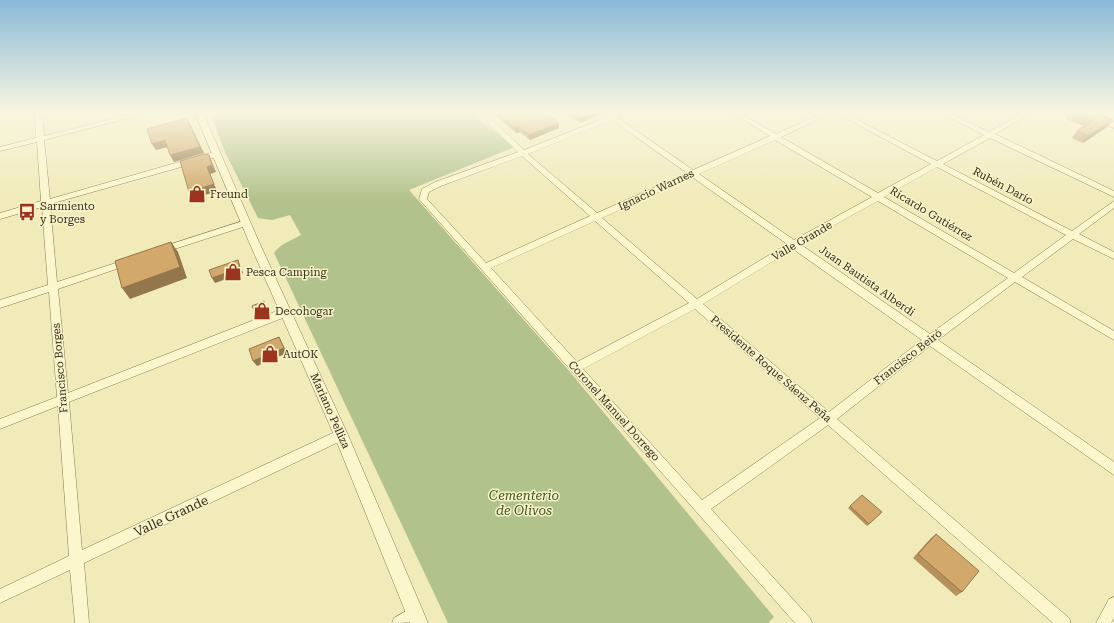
<svg xmlns="http://www.w3.org/2000/svg" width="1114" height="623" viewBox="0 0 1114 623" font-family="'Roboto Serif',serif">
  <rect width="100%" height="100%" fill="#f1eab9"/>
  <path fill="#b2c28d" d="M210 113H472L514 147 409 190 570 372 774 617 768 623H448L274 253C281 243 291 241 301 235L290 215 272 220 258 218 225 152Z"/>
  <g fill="none" stroke-linecap="round" stroke-linejoin="round">
    <g stroke="#887953" stroke-width="1">
      <path id="minor" d="M35 113H42L44 136 136 113H148L44 140 50 199 214 152H217L221 154 220 156 50 204 57 282 128 259 133 262 131 264 58 289 68 393 282 309H290L291 312 290 315 69 402 82 550 337 431 341 430 345 431 347 435 345 439 84 563 89 623H75L70 570 0 603V589L69 556 58 406 0 429V419L57 397 49 292 0 308V300L48 285 42 207 0 219V213L41 201 37 142 0 151V147L36 138Z
        M478 113H485L524 150 607 117 605 115 606 113C612 113 621 113 627 113L618 118 693 170 770 136 732 113H740L776 134 823 113H831L781 137 878 193 931 164 836 113H844L937 161 984 135 941 113H949L989 132 1023 113H1031L995 134 1114 191V197L990 138 943 164 1072 231 1114 201V208L1079 234 1114 252V259L1073 239 1022 277 1114 331V340L1015 282 938 340 1114 462V475L930 346 837 419 1069 618 1071 623H1053L828 425 711 509 810 618 812 623H795L419 199 422 189 435 182 518 152ZM612 120 687 173 597 213 528 154ZM775 140 872 197 794 240 699 174ZM522 156 590 216 486 263 427 199 429 192 441 186ZM937 167 1066 235 1014 273 884 197ZM692 177 787 244 697 299 602 218ZM878 201 1008 278 930 334 800 244ZM595 221 689 303 577 362 491 268ZM793 249 922 340 829 412 703 304ZM695 309 820 418 702 500 583 369Z
        M246 220 250 223 249 225 162 253 157 250 159 248Z
        M1114 597V618L1111 623H1096L1109 599Z
        M415 606 420 608 422 613C417 623 403 623 392 623L394 618Z"/>
    </g>
    <g stroke="#887953" stroke-width="1">
      <path id="tertiary" d="M195 113H203L259 242 348 435 428 623H410L334 435 249 242Z
        M1080 113H1091L1114 122V128Z"/>
    </g>
    <use href="#minor" fill="#fbf6cc" fill-rule="evenodd"/>
    <use href="#tertiary" fill="#fbf6cc" fill-rule="evenodd"/>
  </g>
  <path fill="#b5915c" d="M495 113H523L559 128 530 140 520 132 516 133 495 115Z
    M568 113H601V114L580 123 568 115Z
    M1069 113H1095L1107 127 1083 143 1072 138 1077 131 1084 126 1066 119Z
    M850 506 882 512 867 526 848 508Z
    M936 534 962 592 956 596 913 558 931 538Z"/>
  <path fill="#93764b" d="M593 113H601V114L580 123V118Z
    M187 118 204 153 174 162 170 155Z
    M1113 120 1107 127 1083 143 1088 136Z
    M559 123V128L530 140 529 135Z
    M519 127 520 132 516 133 515 128Z
    M165 140 168 147 156 150 152 144Z
    M209 155 216 172 210 174 217 191 193 199 189 192 207 167Z
    M171 242 178 252 187 278 130 299 122 288Z
    M238 260 240 266 243 273 215 283 212 278Z
    M264 301 269 312 257 317 256 314Z
    M279 337 287 353 257 366 253 361Z"/>
  <path fill="#d2a96b" stroke="#93764b" d="M498 113H523L525 114 527 113H545L559 123 529 135 519 127 515 128Z
    M573 113H593L580 118Z
    M1073 113H1095L1113 120 1088 136 1077 131 1093 121Z
    M187 118 200 147 170 155 165 140 152 144 147 129Z
    M204 154 209 155 212 165 207 167 214 184 189 192 180 161Z
    M171 242 180 267 122 288 115 261Z
    M238 260 240 268 212 278 209 270Z
    M264 301 268 310 256 314 252 306Z
    M279 337 284 348 253 361 249 349Z
    M862 495 882 512 869 524 850 506Z
    M936 534 979 571 962 592 918 554Z"/>
  <linearGradient id="sky" x2="0" y2="1"><stop stop-color="#8ab9d7"/><stop offset="0.56" stop-color="#f9f6e0"/><stop offset="1" stop-color="#f9f6e0" stop-opacity="0"/></linearGradient>
  <rect width="1114" height="200" fill="url(#sky)"/>
  <defs>
    <g id="shop-bare" transform="scale(1.38)"><path d="M-5-2.5h2.3a2.7 3.5 0 0 1 5.4 0H5L5.5 6h-11ZM-1.5-2.5h3a1.5 2.3 0 0 0-3 0Z" fill="#9b351f" stroke="#f8f3c9" stroke-width="2.5" paint-order="stroke"/></g>
    <g id="bus-bare" transform="scale(1.38)"><path d="M-5-6H5V4H4V6H2V4H-2V6H-4V4H-5ZM-3.5-4V0h7V-4ZM-3.5 1.2v1.5H-2V1.2ZM2 1.2v1.5H3.5V1.2Z" fill="#9b351f" stroke="#f8f3c9" stroke-width="2.5" paint-order="stroke"/></g>
  </defs>
  <g fill-rule="evenodd">
    <use href="#shop-bare" x="197" y="194"/>
    <use href="#bus-bare" x="27" y="212"/>
    <use href="#shop-bare" x="233" y="272"/>
    <use href="#shop-bare" x="262" y="311"/>
    <use href="#shop-bare" x="270" y="354"/>
  </g>
  <g text-anchor="middle" dominant-baseline="central" stroke-width="3" stroke-linejoin="round" paint-order="stroke">
    <g font-size="11" fill="#352c19" stroke="#f8f3c9">
      <text transform="translate(1003 186) rotate(28)">Rubén Darío</text>
      <text transform="translate(656 190) rotate(-25)">Ignacio Warnes</text>
      <text transform="translate(931 214) rotate(31)">Ricardo Gutiérrez</text>
      <text transform="translate(802 241) rotate(-30)">Valle Grande</text>
      <text transform="translate(867 281) rotate(35)">Juan Bautista Alberdi</text>
      <text transform="translate(908 357) rotate(-38)">Francisco Beiró</text>
      <text transform="translate(60 368) rotate(-95)">Francisco Borges</text>
      <text transform="translate(771 369) rotate(41)">Presidente Roque Sáenz Peña</text>
      <text transform="translate(330 411) rotate(66)">Mariano Pelliza</text>
      <text transform="translate(614 411) rotate(48)">Coronel Manuel Dorrego</text>
    </g>
    <g font-size="11" fill="#352c19" stroke="#f8f3c9" text-anchor="start">
      <text x="210" y="194">Freund</text>
      <text x="40" y="206">Sarmiento<tspan x="40" dy="13">y Borges</tspan></text>
      <text x="246" y="272">Pesca Camping</text>
      <text x="275" y="311">Decohogar</text>
      <text x="283" y="354">AutOK</text>
    </g>
    <g font-size="13" font-style="italic" fill="#3c531e" stroke="#f8f3c9">
      <text x="524" y="495">Cementerio<tspan x="524" dy="15">de Olivos</tspan></text>
    </g>
    <g font-size="13" fill="#352c19" stroke="#f8f3c9">
      <text transform="translate(171 516) rotate(-25)">Valle Grande</text>
    </g>
  </g>
</svg>
